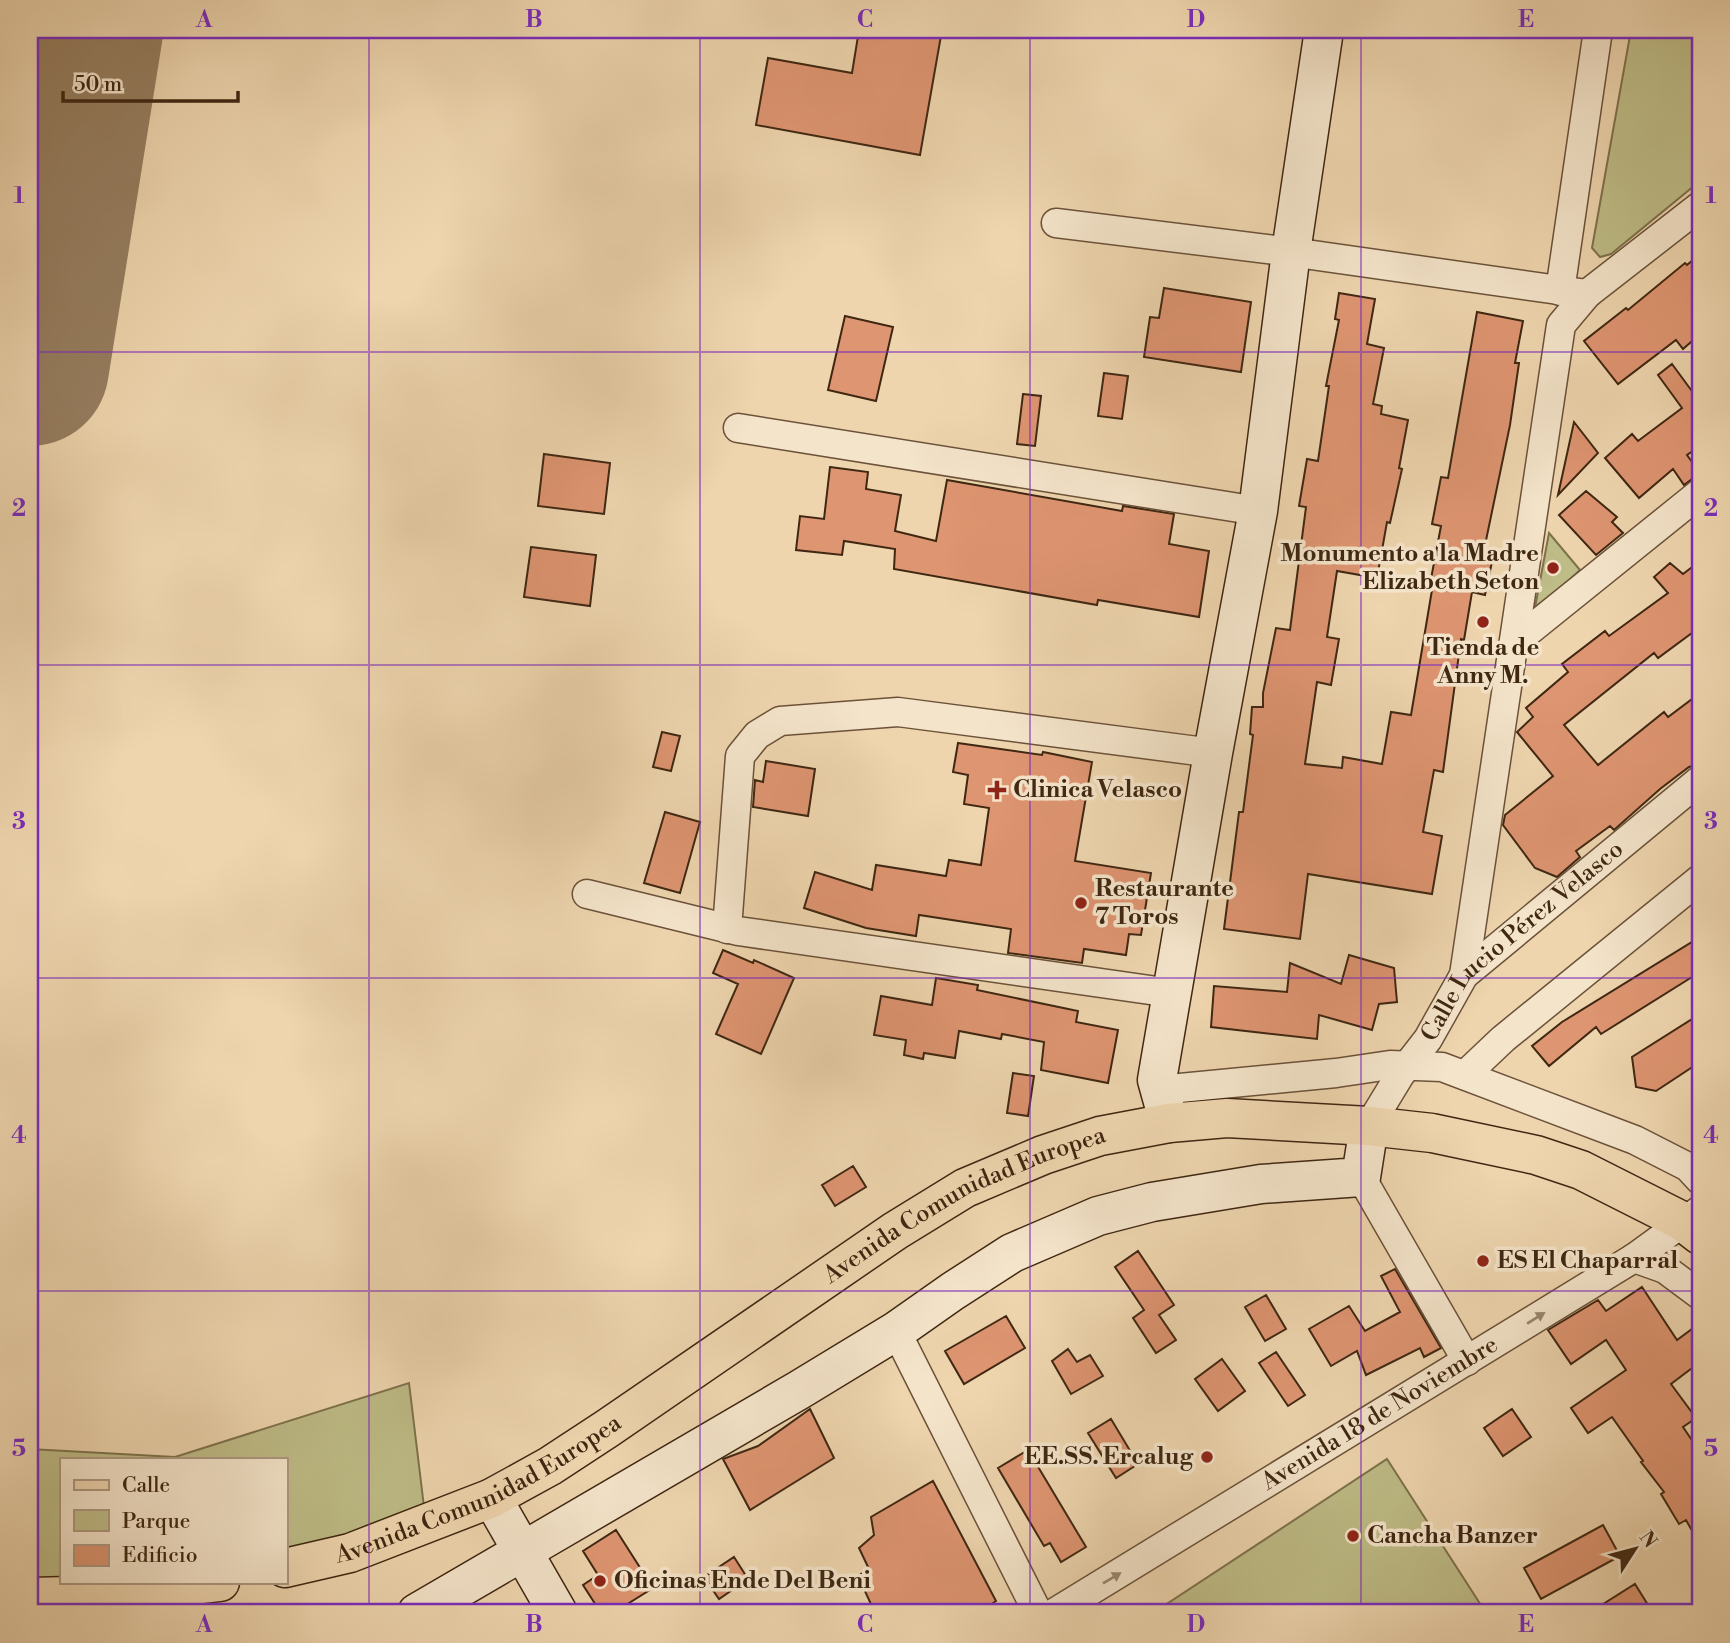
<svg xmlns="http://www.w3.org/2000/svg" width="1730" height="1643" viewBox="0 0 1730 1643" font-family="'Libre Bodoni',serif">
  <rect width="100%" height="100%" fill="#eed5ae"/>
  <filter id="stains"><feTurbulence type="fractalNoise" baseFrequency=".00286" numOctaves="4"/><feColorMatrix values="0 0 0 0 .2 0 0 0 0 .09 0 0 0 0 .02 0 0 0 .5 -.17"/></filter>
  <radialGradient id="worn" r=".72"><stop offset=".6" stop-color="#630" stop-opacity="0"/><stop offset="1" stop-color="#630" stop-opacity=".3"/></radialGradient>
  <path fill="#bebc87" stroke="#7e724c" stroke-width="2" d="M1631 30H1700V181L1611 254 1600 257 1592 248Z
    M1549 533 1580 570 1534 613Z
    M409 1383 424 1507 285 1557V1459H61V1582L30 1585V1449L175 1457Z
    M1387 1459 1486 1613H1153Z"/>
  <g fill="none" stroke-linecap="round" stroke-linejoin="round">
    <path stroke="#967e60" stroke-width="63" d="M30 92 76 77 33 30"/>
    <path stroke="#967e60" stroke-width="158" d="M30 367 84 30"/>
  </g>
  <path fill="#de9571" stroke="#3f2712" stroke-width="2" d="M859 30H942L920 155 756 125 768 58 852 73Z
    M1700 254V334L1683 349 1676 340 1618 384 1584 341 1626 308 1628 310 1685 263 1687 265Z
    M1164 288 1251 302 1241 372 1144 357 1150 317 1159 318Z
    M1339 293 1375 299 1367 344 1384 348 1373 404 1382 406 1381 414 1408 420 1399 468 1402 469 1390 523 1387 522 1377 578 1337 571 1327 637 1339 639 1331 685 1317 682 1305 764 1342 768 1343 757 1382 764 1391 712 1411 715 1433 584H1430L1441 526 1432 524 1441 477 1448 478 1477 312 1523 321 1515 363H1519L1510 425 1484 550 1494 552 1485 595 1472 592 1464 640 1461 639 1443 772 1434 770 1423 832 1442 836 1432 894 1308 874 1300 939 1224 929 1239 812H1243L1253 735 1250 734 1252 707H1263V693L1276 628 1290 630 1306 507 1299 506 1307 459 1318 461 1329 386H1326L1339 320 1335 319Z
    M845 316 893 327 876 401 828 390Z
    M1672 364 1697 398 1700 395V446L1687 455 1700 473 1684 485 1673 469 1639 498 1605 458 1632 434 1638 441 1682 408 1658 375Z
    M1104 373 1128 376 1122 419 1098 416Z
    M1023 394 1041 396 1035 446 1017 444Z
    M1574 422 1598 453 1558 495Z
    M544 454 610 463 604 514 538 506Z
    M830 467 868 472 866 489 901 495 895 531 936 541 947 480 1122 511 1123 506 1174 514 1169 544 1209 551 1199 617 1098 600 1097 605 894 569 895 549 844 541 842 555 796 550 800 516 824 519Z
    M1586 491 1617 517 1612 522 1623 533 1596 555 1559 515Z
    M531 547 596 555 590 606 524 597Z
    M1700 561V627L1658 658 1654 653 1564 725 1598 765 1664 712 1668 717 1700 693V764L1689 767 1660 789 1614 830 1610 826 1576 851 1580 857 1557 877 1535 868 1503 825 1505 815 1553 776 1517 732 1533 717 1526 708 1568 672 1562 664 1605 631 1609 636 1668 593 1654 577 1670 563 1683 574Z
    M662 732 680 736 671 771 653 767Z
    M958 743 1042 755 1043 752 1092 762 1075 861 1151 873 1141 935 1129 934 1126 955 1084 949 1082 963 1008 953 1011 929 919 915 916 936 866 928 804 908 815 872 872 890 876 865 946 876 949 860 981 865 989 808 964 804 968 775 953 772Z
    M766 761 815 769 808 816 753 807 755 780 763 782Z
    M665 812 700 822 680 893 644 883Z
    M1692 942 1700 956V972L1601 1034 1596 1027 1549 1066 1532 1046 1562 1022Z
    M723 950 753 963 754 960 794 978 761 1054 716 1034 738 984 713 973Z
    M1349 955 1394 968 1397 1002 1379 1004 1372 1030 1319 1015 1317 1039 1211 1027 1214 986 1287 992 1290 963 1341 984Z
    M936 978 978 985 977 990 1078 1011 1076 1022 1118 1030 1108 1083 1041 1070 1044 1042 1002 1034 1001 1039 959 1031 955 1058 924 1053 923 1059 904 1055 906 1040 874 1035 881 996 932 1005Z
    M1700 1014V1062L1656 1091 1636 1087 1632 1057Z
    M1013 1073 1034 1076 1028 1116 1007 1113Z
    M853 1166 866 1187 835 1206 822 1185Z
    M1138 1251 1174 1305 1159 1315 1176 1340 1156 1353 1133 1318 1144 1310 1115 1267Z
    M1395 1269 1441 1348 1424 1357 1420 1348 1366 1375 1357 1351 1331 1366 1309 1329 1349 1306 1365 1331 1400 1312 1381 1276Z
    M1642 1287 1677 1340 1700 1323V1362L1671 1384 1696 1418 1683 1427 1700 1452V1545L1686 1520 1679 1524 1661 1494 1664 1492 1641 1462 1643 1461 1612 1417 1588 1433 1571 1408 1626 1370 1606 1340 1571 1364 1548 1330 1598 1300 1606 1311Z
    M1266 1295 1286 1329 1265 1341 1245 1307Z
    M1006 1316 1025 1348 964 1384 945 1351Z
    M1068 1349 1077 1362 1090 1355 1103 1376 1071 1394 1052 1361Z
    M1276 1352 1305 1395 1288 1406 1259 1363Z
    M1222 1359 1245 1391 1218 1411 1195 1379Z
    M810 1409 834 1458 750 1510 723 1459 758 1446Z
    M1512 1409 1531 1437 1503 1456 1484 1428Z
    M1111 1419 1138 1464 1116 1478 1088 1433Z
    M1028 1450 1086 1547 1061 1562 1050 1543 1044 1546 998 1468Z
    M933 1481 996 1601 979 1613H875L858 1576 869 1569 859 1548 874 1535 871 1517Z
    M1603 1525 1620 1556 1541 1599 1524 1568Z
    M616 1530 653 1588 613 1613H601L583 1585 598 1575 583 1551Z
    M734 1557 748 1579 719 1599 704 1577Z
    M1635 1584 1653 1613H1589Z"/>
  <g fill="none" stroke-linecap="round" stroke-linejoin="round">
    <g stroke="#6b5239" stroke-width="31">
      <g id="street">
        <path d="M1056 223 1291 252 1587 294"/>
        <path d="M1560 291 1598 30"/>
        <path d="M738 428 1258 511"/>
        <path d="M1515 642 1700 493"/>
        <path d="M587 894 738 931 1171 993"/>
        <path d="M727 929 740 756 757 735 780 721 898 712 1213 753"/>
        <path d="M1464 975 1561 325 1587 294 1700 206"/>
        <path d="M1465 1075 1503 1039 1700 879"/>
        <path d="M1159 1090 1336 1073 1390 1065 1442 1067 1635 1140 1688 1167 1700 1180"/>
        <path id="s1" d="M1369 1126 1400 1075 1428 1039 1464 975 1700 780"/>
        <path d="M1361 1177 1467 1361"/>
        <path d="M1634 1258 1665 1269 1700 1295"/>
        <path d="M896 1331 1038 1613"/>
        <path id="s2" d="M1054 1613 1634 1258 1700 1210"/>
      </g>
    </g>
    <g stroke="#3f2712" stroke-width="41">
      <path id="secondary" d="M1169 1123 1157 1080 1213 753 1258 511 1291 252 1324 30
        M492 1498 558 1613
        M417 1613 799 1390 896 1331 953 1291 1012 1253 1098 1216 1152 1202 1261 1184 1361 1177 1369 1126"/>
    </g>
    <g stroke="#3f2712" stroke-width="41">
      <g id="primary">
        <path id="s3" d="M285 1568 350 1553 492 1498 550 1466 608 1428 895 1231 965 1188 1043 1155 1100 1136 1169 1123 1227 1118 1369 1126 1432 1133 1536 1155 1581 1170 1682 1221 1700 1235"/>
        <path d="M30 1597 110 1595 220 1582"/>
      </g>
    </g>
    <use href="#street" stroke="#f4e4ca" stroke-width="28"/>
    <use href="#secondary" stroke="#f4e4ca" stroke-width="38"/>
    <use href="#primary" stroke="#eed5ae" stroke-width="38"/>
  </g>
  <defs><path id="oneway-solid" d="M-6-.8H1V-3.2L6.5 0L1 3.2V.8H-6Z" transform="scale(1.75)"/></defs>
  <g fill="#9a866e">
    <use href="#oneway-solid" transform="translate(1536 1318) rotate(-32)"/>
    <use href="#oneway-solid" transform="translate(1112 1578) rotate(-31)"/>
  </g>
  <path fill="none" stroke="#7b2cbf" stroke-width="2" stroke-opacity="0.55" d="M369 30V1613M700 30V1613M1030 30V1613M1361 30V1613M30 352H1700M30 665H1700M30 978H1700M30 1291H1700"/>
  <g fill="#8f2418" stroke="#f4e4ca" stroke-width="2.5">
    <circle cx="1553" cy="568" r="7"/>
    <circle cx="1483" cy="622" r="7"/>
    <path d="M993.5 779.5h7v7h7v7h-7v7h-7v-7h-7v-7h7z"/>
    <circle cx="1081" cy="903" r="7"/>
    <circle cx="1483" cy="1261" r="7"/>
    <circle cx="1207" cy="1457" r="7"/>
    <circle cx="1353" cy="1536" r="7"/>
    <circle cx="600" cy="1581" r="7"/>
  </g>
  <g text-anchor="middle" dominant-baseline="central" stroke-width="7" stroke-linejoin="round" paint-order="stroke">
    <g font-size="24" font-weight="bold" fill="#3f2712" stroke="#f4e4ca" text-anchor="start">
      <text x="1539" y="554" text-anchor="end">Monumento a la Madre<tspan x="1539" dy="28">Elizabeth Seton</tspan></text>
      <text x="1483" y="648" text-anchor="middle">Tienda de<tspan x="1483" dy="28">Anny M.</tspan></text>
      <text x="1013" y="790">Clinica Velasco</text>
      <text x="1095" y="889">Restaurante<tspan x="1095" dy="28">7 Toros</tspan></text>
      <text x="1497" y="1261">ES El Chaparral</text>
      <text x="1193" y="1457" text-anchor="end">EE.SS. Ercalug</text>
      <text x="1367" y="1536">Cancha Banzer</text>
      <text x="614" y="1581">Oficinas Ende Del Beni</text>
    </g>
    <g font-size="24" fill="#3f2712" stroke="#f4e4ca">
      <text stroke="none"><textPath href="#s1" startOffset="243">Calle Lucio Pérez Velasco</textPath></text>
      <text stroke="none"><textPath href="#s3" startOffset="777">Avenida Comunidad Europea</textPath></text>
      <text stroke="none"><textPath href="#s2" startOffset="382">Avenida 18 de Noviembre</textPath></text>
      <text stroke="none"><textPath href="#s3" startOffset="210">Avenida Comunidad Europea</textPath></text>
    </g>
  </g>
  <rect width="1730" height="1643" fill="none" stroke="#eed5ae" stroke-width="77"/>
  <rect x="60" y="1458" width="228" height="126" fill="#f4e4ca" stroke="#ac9880" stroke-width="2"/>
  <rect x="74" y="1480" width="35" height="10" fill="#eed5ae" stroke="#ac9880" stroke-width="2"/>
  <text x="122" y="1492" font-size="21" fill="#3f2712">Calle</text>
  <rect x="74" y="1510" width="35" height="21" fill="#bebc87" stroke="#ac9880" stroke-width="2"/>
  <text x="122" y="1528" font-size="21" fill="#3f2712">Parque</text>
  <rect x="74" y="1545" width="35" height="21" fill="#de9571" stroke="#ac9880" stroke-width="2"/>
  <text x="122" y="1562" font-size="21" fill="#3f2712">Edificio</text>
  <g transform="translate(1635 1549) rotate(54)" stroke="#f4e4ca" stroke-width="5" paint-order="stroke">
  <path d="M0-5L12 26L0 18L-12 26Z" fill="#3f2712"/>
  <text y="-10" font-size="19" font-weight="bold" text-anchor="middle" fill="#3f2712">N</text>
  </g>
  <path d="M63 91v10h175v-10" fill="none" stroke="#3f2712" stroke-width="3.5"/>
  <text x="74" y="91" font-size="21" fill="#3f2712" stroke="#f4e4ca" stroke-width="5" paint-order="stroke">50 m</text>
  <rect x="38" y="38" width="1654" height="1566" fill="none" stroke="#7b2cbf" stroke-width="2.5"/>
  <g font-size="23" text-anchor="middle" font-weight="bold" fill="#7b2cbf">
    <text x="204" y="27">A</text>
    <text x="534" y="27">B</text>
    <text x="865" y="27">C</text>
    <text x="1196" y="27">D</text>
    <text x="1526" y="27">E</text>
    <text x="19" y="203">1</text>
    <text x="1711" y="203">1</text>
    <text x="19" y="516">2</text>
    <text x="1711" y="516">2</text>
    <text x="19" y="829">3</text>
    <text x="1711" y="829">3</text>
    <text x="19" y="1143">4</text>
    <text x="1711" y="1143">4</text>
    <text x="19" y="1456">5</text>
    <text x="1711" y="1456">5</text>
    <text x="204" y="1632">A</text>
    <text x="534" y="1632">B</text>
    <text x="865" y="1632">C</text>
    <text x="1196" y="1632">D</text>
    <text x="1526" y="1632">E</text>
  </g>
  <rect width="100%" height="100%" filter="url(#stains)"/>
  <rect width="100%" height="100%" fill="url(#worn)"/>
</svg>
